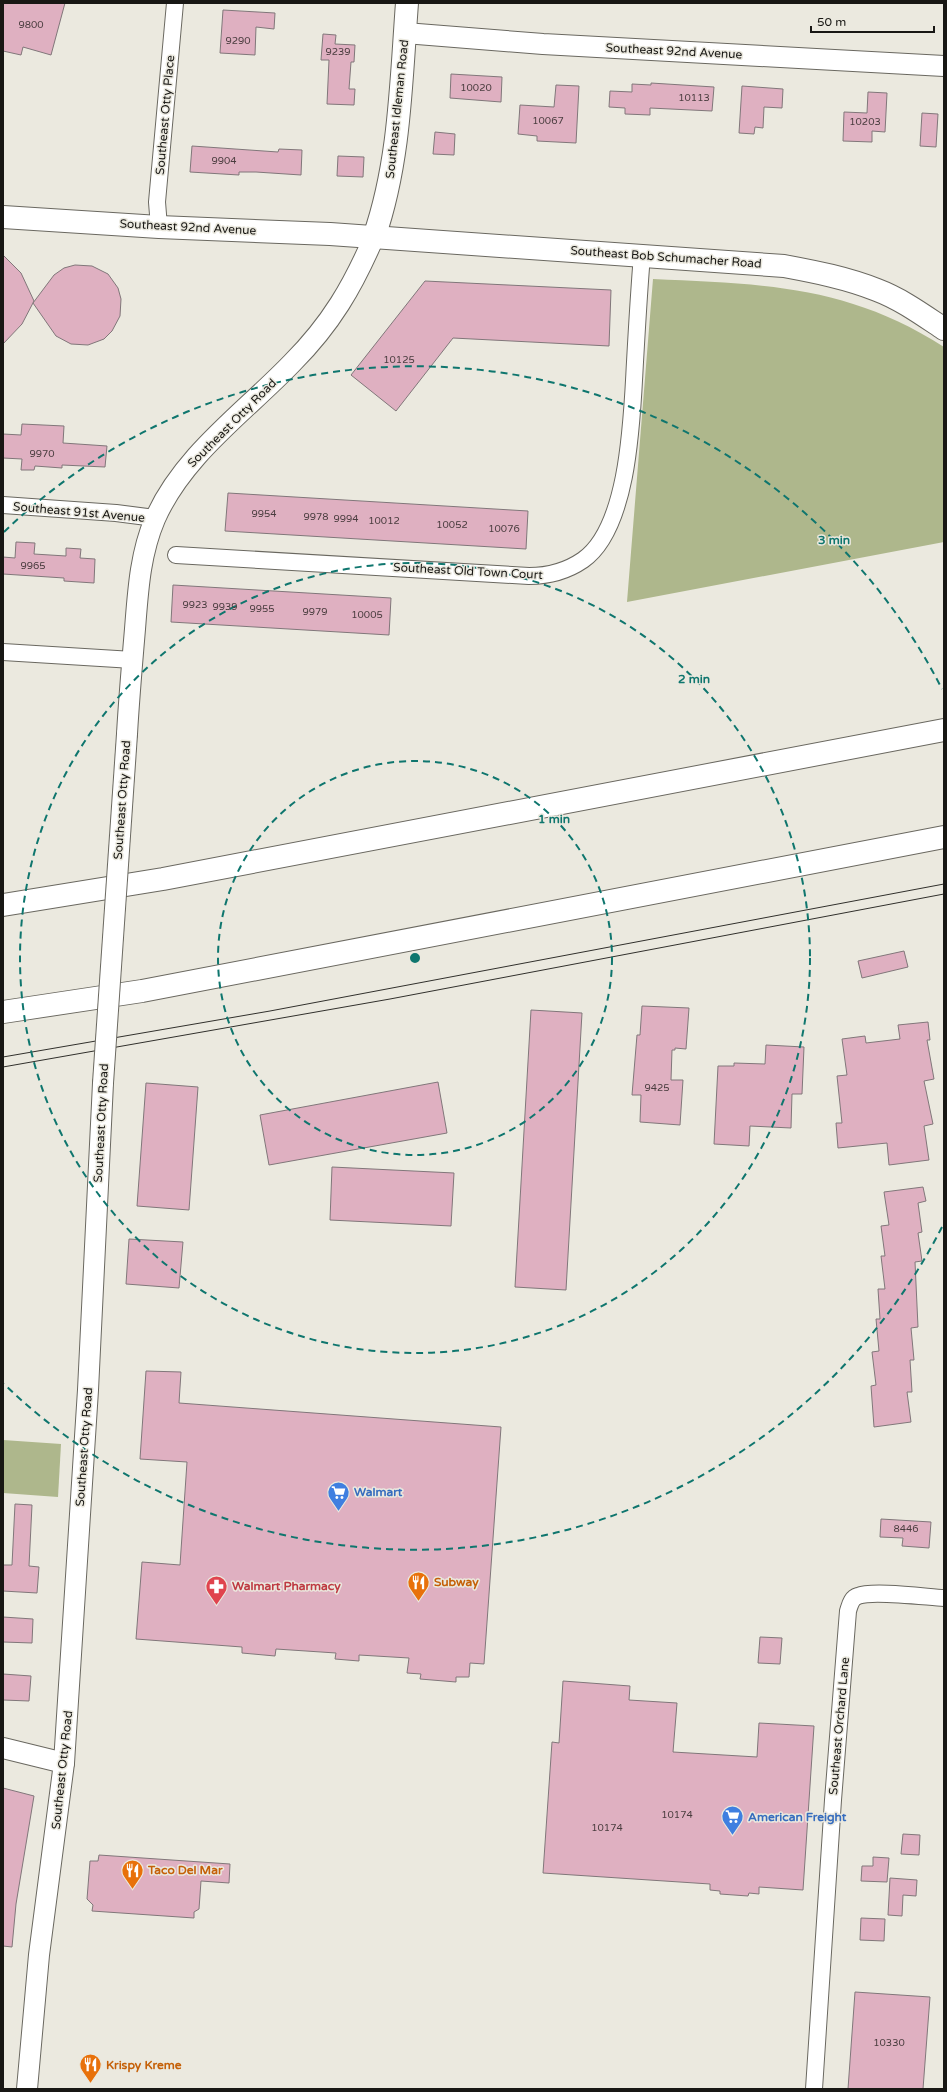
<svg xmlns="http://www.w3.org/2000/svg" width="947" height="2092" viewBox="0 0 947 2092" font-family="'Varela Round',sans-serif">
  <rect width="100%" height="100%" fill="#ebe9df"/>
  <!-- forest -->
  <g fill="#aeb78c">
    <path d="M 653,279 C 763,284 848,285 944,347 L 944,542 L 627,602 Z"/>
    <path d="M 3,1440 L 61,1444 L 58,1497 L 3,1493 Z"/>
  </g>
  <!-- building -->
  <g fill="#dfb0c1" stroke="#81777a">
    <path d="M 3,3 L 65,3 L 51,55 L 23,47 L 21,55 L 3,51 Z"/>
    <path d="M 223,10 L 275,13 L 274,29 L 256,27 L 255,55 L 220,53 Z"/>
    <path d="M 323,34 L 336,35 L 335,44 L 355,45 L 354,62 L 351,62 L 349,89 L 355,89 L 354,105 L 327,104 L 329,60 L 321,60 Z"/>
    <path d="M 451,74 L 502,77 L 501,102 L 450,98 Z"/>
    <path d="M 651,83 L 714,87 L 712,111 L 650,108 L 650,115 L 625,114 L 625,108 L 609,107 L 610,91 L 632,92 L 632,84 L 651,85 Z"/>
    <path d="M 556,85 L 579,86 L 576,143 L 537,141 L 537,136 L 518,134 L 520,105 L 554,107 Z"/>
    <path d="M 742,86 L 783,89 L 782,108 L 764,107 L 763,128 L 755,127 L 754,134 L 739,133 Z"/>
    <path d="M 868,92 L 887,93 L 885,132 L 872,131 L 872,142 L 843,141 L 844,112 L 867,113 Z"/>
    <path d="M 922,113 L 938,114 L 936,147 L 920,146 Z"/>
    <path d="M 435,132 L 455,134 L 454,155 L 433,154 Z"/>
    <path d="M 192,146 L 278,152 L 279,149 L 302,150 L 301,175 L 256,172 L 239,172 L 239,175 L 190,172 Z"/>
    <path d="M 338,156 L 364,157 L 363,177 L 337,176 Z"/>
    <path d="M 3,255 L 21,273 L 34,301 L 22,324 L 3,344 Z"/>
    <path d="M 75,265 L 92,266 L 108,274 L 118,288 L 121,299 L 120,316 L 112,331 L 104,339 L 88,345 L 71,344 L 56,336 L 33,303 L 54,275 L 64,268 Z"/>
    <path d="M 425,281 L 611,290 L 609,346 L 453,338 L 396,411 L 351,375 Z"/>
    <path d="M 22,424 L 64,426 L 63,443 L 107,446 L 105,467 L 62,465 L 62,468 L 35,466 L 34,470 L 21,470 L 22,459 L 3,458 L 3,434 L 21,435 Z"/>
    <path d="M 228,493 L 528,511 L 526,549 L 225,531 Z"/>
    <path d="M 16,542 L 35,543 L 34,554 L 66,556 L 66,548 L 81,549 L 80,558 L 95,559 L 94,583 L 64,581 L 64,578 L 3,574 L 3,557 L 15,558 Z"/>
    <path d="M 173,585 L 391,598 L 389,635 L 171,622 Z"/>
    <path d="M 904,951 L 908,967 L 862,978 L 858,961 Z"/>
    <path d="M 642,1006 L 689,1008 L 686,1049 L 675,1048 L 675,1050 L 672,1050 L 671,1080 L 683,1080 L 680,1125 L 640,1122 L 641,1095 L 632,1095 L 637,1035 L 640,1035 Z"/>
    <path d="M 531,1010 L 582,1013 L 566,1290 L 515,1287 Z"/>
    <path d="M 928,1022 L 930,1040 L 927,1040 L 934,1079 L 924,1081 L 933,1124 L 924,1126 L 929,1160 L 889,1165 L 887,1143 L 838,1148 L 836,1123 L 842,1123 L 837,1076 L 847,1075 L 842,1039 L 865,1036 L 866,1043 L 900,1039 L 898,1025 Z"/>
    <path d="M 766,1045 L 804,1047 L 802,1094 L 792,1094 L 791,1128 L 750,1126 L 749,1146 L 714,1144 L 718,1066 L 734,1066 L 734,1063 L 765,1064 Z"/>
    <path d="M 438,1082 L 447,1133 L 269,1165 L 260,1115 Z"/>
    <path d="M 146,1083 L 198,1087 L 189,1210 L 137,1206 Z"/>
    <path d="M 332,1167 L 454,1173 L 451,1226 L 330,1220 Z"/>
    <path d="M 923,1187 L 926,1201 L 918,1203 L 922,1232 L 918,1233 L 922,1261 L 915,1262 L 918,1327 L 911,1328 L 914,1360 L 910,1360 L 912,1392 L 907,1392 L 911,1422 L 874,1427 L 871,1386 L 876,1385 L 872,1352 L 879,1351 L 876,1319 L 880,1319 L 878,1289 L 885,1289 L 881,1256 L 885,1256 L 881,1226 L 889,1225 L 884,1192 Z"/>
    <path d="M 129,1239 L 183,1242 L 179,1288 L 126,1284 Z"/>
    <path d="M 146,1371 L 181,1372 L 179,1403 L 501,1427 L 484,1664 L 470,1663 L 469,1677 L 456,1677 L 456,1682 L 420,1679 L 421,1674 L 407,1673 L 409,1658 L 359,1655 L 359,1661 L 335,1659 L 336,1653 L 276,1649 L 275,1656 L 242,1653 L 242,1647 L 136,1639 L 142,1562 L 180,1565 L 187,1462 L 140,1459 Z"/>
    <path d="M 15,1504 L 32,1505 L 29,1566 L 39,1567 L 37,1593 L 3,1591 L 3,1565 L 12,1565 Z"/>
    <path d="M 881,1519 L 931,1522 L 929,1548 L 902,1546 L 903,1538 L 880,1537 Z"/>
    <path d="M 3,1617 L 33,1619 L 32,1643 L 3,1642 Z"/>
    <path d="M 760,1637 L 782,1638 L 780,1664 L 758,1663 Z"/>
    <path d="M 3,1674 L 31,1676 L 29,1701 L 3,1700 Z"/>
    <path d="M 563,1681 L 630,1686 L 629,1700 L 677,1703 L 673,1752 L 757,1757 L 759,1723 L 814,1726 L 803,1890 L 759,1887 L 759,1894 L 749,1893 L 748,1896 L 720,1894 L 720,1891 L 710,1890 L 710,1884 L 543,1873 L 552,1742 L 559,1743 Z"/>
    <path d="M 3,1788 L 34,1796 L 16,1904 L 12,1947 L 3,1946 Z"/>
    <path d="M 903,1834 L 920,1835 L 919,1855 L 901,1854 Z"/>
    <path d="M 99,1855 L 230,1864 L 229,1883 L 201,1881 L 199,1909 L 194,1912 L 194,1918 L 92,1911 L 93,1905 L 87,1899 L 90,1861 L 98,1861 Z"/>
    <path d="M 873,1857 L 889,1858 L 887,1882 L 861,1881 L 862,1866 L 873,1866 Z"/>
    <path d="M 890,1878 L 917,1880 L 916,1896 L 903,1895 L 902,1916 L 888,1915 Z"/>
    <path d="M 861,1918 L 885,1919 L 884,1941 L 860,1940 Z"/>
    <path d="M 855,1992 L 930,1997 L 923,2089 L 848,2089 Z"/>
  </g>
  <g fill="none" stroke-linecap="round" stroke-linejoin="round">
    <defs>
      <g id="minor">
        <path d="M 159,227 L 157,202 L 175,3"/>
        <path d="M 3,505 L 116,513 L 155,518"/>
        <path d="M 176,555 L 529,576 C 548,576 567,571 583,560 C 630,527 632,414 635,362 C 637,326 639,291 642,255"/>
        <path d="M 3,652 L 133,660"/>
        <path d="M 814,2089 L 833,1800 L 848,1611 C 850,1605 851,1598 858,1596 C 872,1590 926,1597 944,1598"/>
      </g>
      <g id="tertiary">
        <path d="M 405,33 L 543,44 L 944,66"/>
        <path d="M 127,734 C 129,699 132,664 135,629 C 138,591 140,554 155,519 C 183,455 245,412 292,363 C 331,324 353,286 374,237"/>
        <path d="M 3,1748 L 64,1763"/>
        <path d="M 27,2089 L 39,1955 L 64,1763 L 88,1390 L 103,1083"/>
      </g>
      <g id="secondary">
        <path d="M 3,217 L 159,227 L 330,234 L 784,266 C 816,272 847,278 877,290 C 901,299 923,315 944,329"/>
        <path d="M 374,237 C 400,162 401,82 407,3"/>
      </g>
      <g id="motorway">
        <path d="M 3,905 L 163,879 L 944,730"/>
        <path d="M 3,1012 L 142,991 L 944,837"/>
      </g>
    </defs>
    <!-- minor casing -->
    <use href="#minor" stroke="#6a6860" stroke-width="18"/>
    <!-- tertiary casing -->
    <use href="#tertiary" stroke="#6a6860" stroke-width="22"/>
    <!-- secondary casing -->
    <use href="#secondary" stroke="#6a6860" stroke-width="24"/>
    <!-- motorway casing -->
    <use href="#motorway" stroke="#6a6860" stroke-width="24"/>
    <!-- minor -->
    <use href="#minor" stroke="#fff" stroke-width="16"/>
    <!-- tertiary -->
    <use href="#tertiary" stroke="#fff" stroke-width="20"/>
    <!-- secondary -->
    <use href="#secondary" stroke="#fff" stroke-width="22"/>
    <!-- motorway -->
    <use href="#motorway" stroke="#fff" stroke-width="22"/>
    <!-- tram -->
    <g stroke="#31302c" stroke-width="1">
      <path d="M 3,1057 L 270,1011 L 944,884"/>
      <path d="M 3,1067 L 390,999 L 944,894"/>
    </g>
    <defs>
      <path id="tertiary-bridge" d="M 103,1083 L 127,734"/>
    </defs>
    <!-- tertiary-bridge casing -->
    <use href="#tertiary-bridge" stroke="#6a6860" stroke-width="22" stroke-linecap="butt"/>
    <!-- tertiary-bridge -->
    <use href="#tertiary-bridge" stroke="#fff" stroke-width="20"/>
  </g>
  <!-- distance rings -->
  <g fill="none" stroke="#0f766e" stroke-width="2" stroke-dasharray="7 5">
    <circle cx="415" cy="958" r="197"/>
    <circle cx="415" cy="958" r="395"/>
    <path d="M942 1227A592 592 0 0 1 4 1384M4 532A592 592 0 0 1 942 689"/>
  </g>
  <!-- icons -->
  <defs>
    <symbol id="supermarket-pin" viewBox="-11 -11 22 30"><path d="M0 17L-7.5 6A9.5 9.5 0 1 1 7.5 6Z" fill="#3f7fe0" stroke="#ebe9df"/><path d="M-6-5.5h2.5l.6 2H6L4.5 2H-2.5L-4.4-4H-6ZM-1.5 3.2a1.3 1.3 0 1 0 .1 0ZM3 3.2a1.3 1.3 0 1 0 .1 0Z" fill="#fff"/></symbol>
    <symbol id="restaurant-pin" viewBox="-11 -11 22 30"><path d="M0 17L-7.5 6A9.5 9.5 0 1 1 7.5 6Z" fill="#e8710a" stroke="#ebe9df"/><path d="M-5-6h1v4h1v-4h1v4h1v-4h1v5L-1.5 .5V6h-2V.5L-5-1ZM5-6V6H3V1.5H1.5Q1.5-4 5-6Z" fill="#fff"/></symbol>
    <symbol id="pharmacy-pin" viewBox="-11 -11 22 30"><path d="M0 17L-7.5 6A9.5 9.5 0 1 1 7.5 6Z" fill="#e0444e" stroke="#ebe9df"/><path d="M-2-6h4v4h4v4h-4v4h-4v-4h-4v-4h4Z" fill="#fff"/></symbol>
  </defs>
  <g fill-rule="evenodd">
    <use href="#supermarket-pin" x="326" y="1480" width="25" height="34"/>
    <use href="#restaurant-pin" x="406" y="1570" width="25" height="34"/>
    <use href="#pharmacy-pin" x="204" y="1574" width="25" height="34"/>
    <use href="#supermarket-pin" x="720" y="1804" width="25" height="34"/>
    <use href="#restaurant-pin" x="120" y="1858" width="25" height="34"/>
    <use href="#restaurant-pin" x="78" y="2052" width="25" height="34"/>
  </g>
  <g text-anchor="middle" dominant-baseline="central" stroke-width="3" stroke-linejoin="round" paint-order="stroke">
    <!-- number labels -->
    <g font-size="10" fill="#4a3d3f">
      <text x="31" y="25">9800</text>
      <text x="238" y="41">9290</text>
      <text x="338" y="52">9239</text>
      <text x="476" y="88">10020</text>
      <text x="694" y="98">10113</text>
      <text x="548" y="121">10067</text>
      <text x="865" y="122">10203</text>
      <text x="224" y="161">9904</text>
      <text x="399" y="360">10125</text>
      <text x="42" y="454">9970</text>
      <text x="264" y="514">9954</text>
      <text x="316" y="517">9978</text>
      <text x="346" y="519">9994</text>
      <text x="384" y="521">10012</text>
      <text x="452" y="525">10052</text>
      <text x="504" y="529">10076</text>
      <text x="33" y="566">9965</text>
      <text x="195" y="605">9923</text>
      <text x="225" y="607">9939</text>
      <text x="262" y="609">9955</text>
      <text x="315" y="612">9979</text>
      <text x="367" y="615">10005</text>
      <text x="657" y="1088">9425</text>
      <text x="906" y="1529">8446</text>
      <text x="677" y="1815">10174</text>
      <text x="607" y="1828">10174</text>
      <text x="889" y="2043">10330</text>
    </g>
    <!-- street labels -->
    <g font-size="12" fill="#181714" stroke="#ebe9df">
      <text transform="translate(674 51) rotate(3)">Southeast 92nd Avenue</text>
      <text transform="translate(397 109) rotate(-84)">Southeast Idleman Road</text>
      <text transform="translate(165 115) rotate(-85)">Southeast Otty Place</text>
      <text transform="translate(188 227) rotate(3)">Southeast 92nd Avenue</text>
      <text transform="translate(666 257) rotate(4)">Southeast Bob Schumacher Road</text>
      <text transform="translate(232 423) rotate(-45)">Southeast Otty Road</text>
      <text transform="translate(79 512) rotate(5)">Southeast 91st Avenue</text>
      <text transform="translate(468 571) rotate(3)">Southeast Old Town Court</text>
      <text transform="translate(122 800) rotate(-86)">Southeast Otty Road</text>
      <text transform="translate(101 1123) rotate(-87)">Southeast Otty Road</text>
      <text transform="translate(84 1447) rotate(-86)">Southeast Otty Road</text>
      <text transform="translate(839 1726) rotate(-85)">Southeast Orchard Lane</text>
      <text transform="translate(62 1770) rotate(-84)">Southeast Otty Road</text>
    </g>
    <!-- shop labels -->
    <g font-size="12" font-weight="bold" fill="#366cbe" stroke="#ebe9df" text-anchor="start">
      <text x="354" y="1492">Walmart</text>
      <text x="748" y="1817">American Freight</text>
    </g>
    <!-- food labels -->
    <g font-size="12" font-weight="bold" fill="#c56008" stroke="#ebe9df" text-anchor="start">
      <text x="434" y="1582">Subway</text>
      <text x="148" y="1870">Taco Del Mar</text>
      <text x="106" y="2065">Krispy Kreme</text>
    </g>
    <!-- health labels -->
    <g font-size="12" font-weight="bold" fill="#be3a42" stroke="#ebe9df" text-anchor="start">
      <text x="232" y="1586">Walmart Pharmacy</text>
    </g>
  </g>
  <circle cx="415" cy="958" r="6" fill="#0f766e" stroke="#ebe9df" stroke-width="2"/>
  <g font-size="12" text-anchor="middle" font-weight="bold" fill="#0f766e" stroke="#ebe9df" stroke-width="3" stroke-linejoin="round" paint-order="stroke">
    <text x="834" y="544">3 min</text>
    <text x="694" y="683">2 min</text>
    <text x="554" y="823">1 min</text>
  </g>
  <!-- border -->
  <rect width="947" height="2092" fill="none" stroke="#181714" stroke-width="8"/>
  <!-- scale -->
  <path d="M811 26v6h123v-6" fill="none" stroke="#181714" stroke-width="2"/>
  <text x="817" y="26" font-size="12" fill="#181714" stroke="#ebe9df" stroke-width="3" paint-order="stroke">50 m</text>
</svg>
